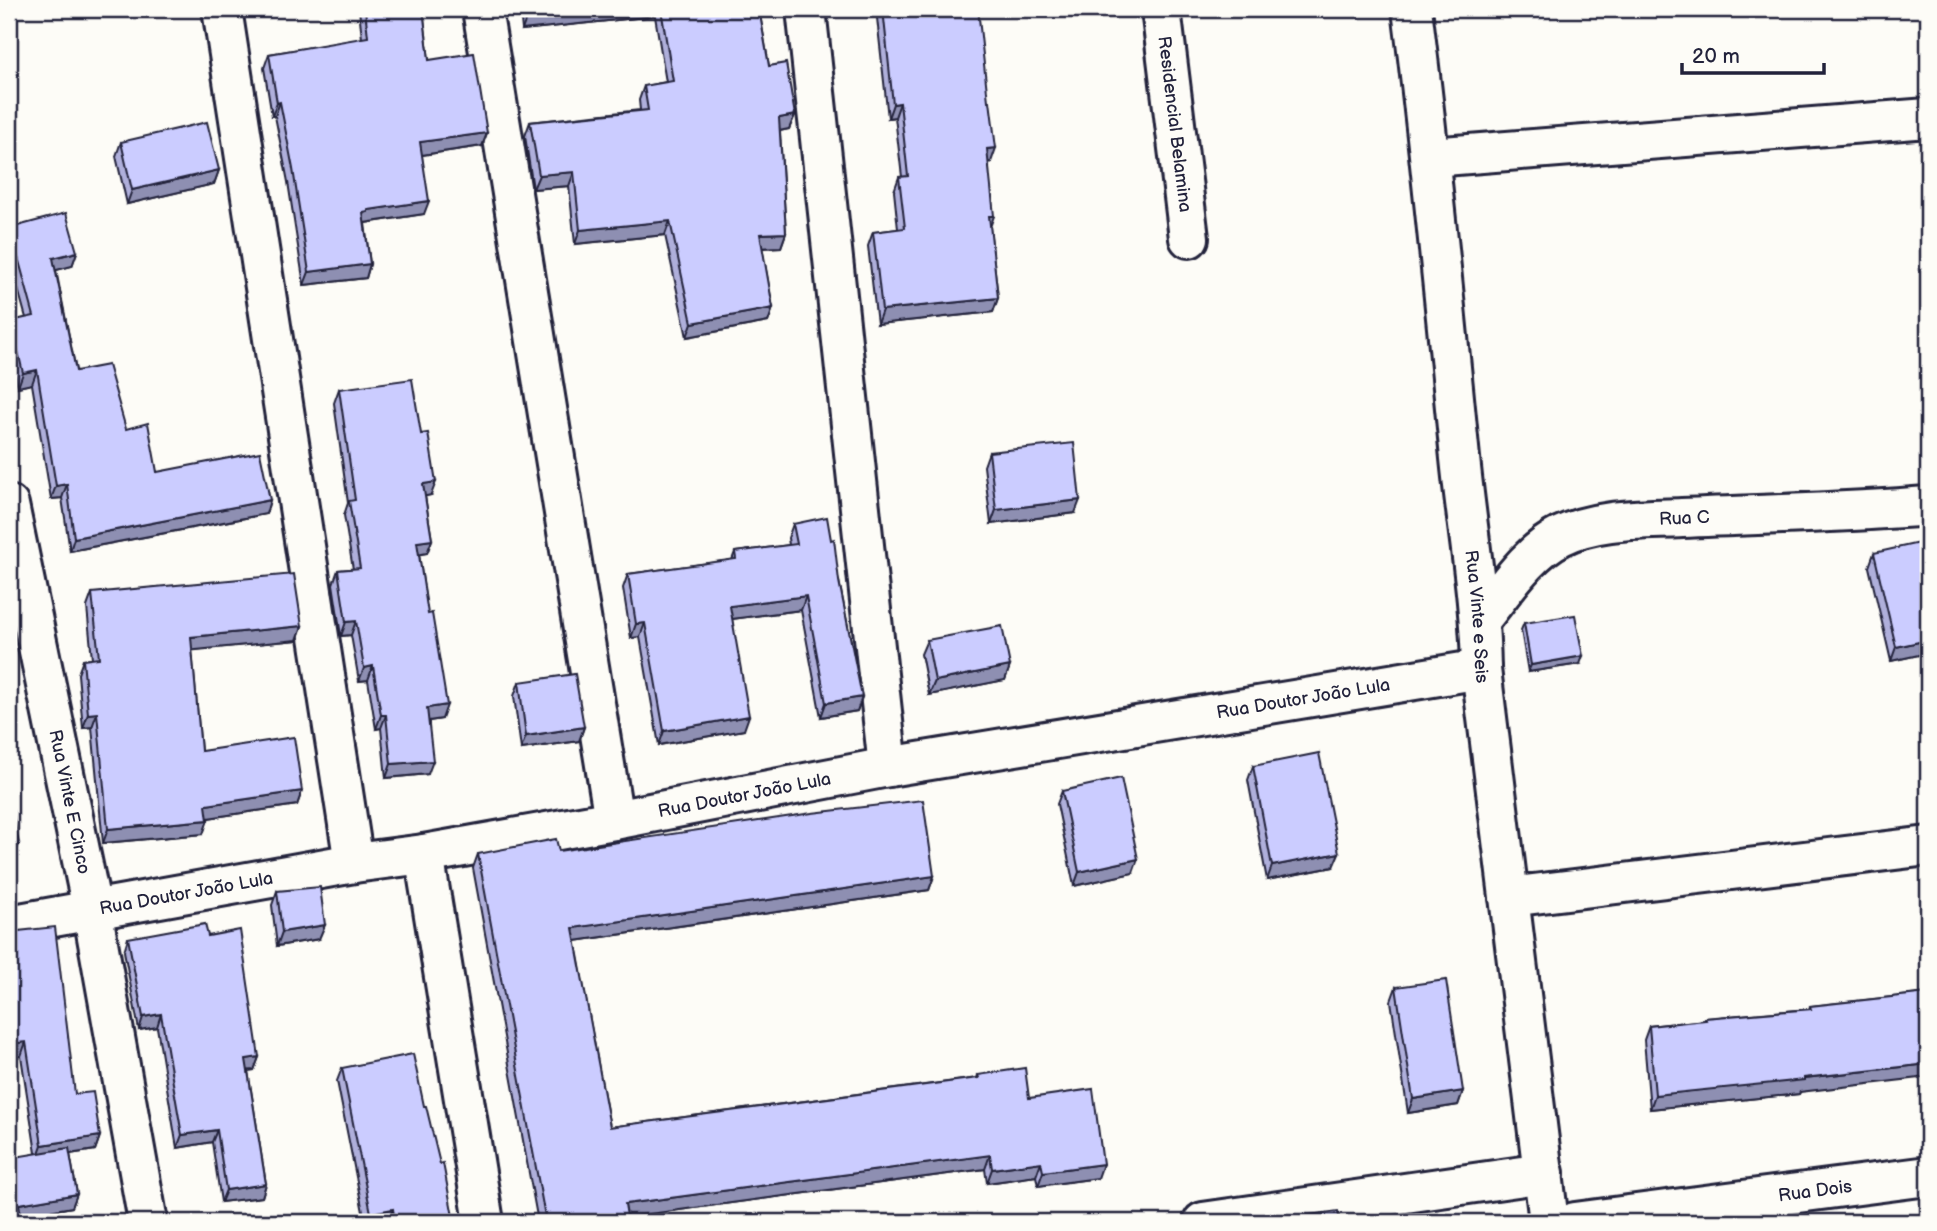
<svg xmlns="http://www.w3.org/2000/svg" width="1937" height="1231" viewBox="0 0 1937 1231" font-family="'Balsamiq Sans',sans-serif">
  <rect width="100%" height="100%" fill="#fdfcf7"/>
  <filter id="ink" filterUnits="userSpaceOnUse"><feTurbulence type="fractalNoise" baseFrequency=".0143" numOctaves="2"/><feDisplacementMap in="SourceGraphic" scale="14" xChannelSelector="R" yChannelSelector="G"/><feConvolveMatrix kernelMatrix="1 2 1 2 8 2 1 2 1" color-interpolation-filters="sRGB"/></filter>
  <g filter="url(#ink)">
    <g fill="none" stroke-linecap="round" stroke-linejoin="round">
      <defs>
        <g id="minor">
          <path d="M 222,9 L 354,863"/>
          <path d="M 482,9 L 614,820"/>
          <path d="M 806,9 L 888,767"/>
          <path id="s1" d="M 1161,9 L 1189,238"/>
          <path id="s2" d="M 1412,9 C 1431,158 1445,308 1460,458 C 1467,529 1480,598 1481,669 L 1549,1222"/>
          <path d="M 1431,157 L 1928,118"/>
          <path id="s3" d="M 9,505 L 92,909 L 148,1222"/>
          <path id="s4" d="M 1480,620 C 1504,591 1527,553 1561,536 C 1597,518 1643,520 1682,518 C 1764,514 1846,513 1928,506"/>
          <path d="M 424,854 L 484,1222"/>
          <path d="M 1509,897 L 1928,846"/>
          <path id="s5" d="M 9,925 L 354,863 L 424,854 L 614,820 L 888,767 L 1481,669"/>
          <path d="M 1203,1222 L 1544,1173"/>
          <path id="s6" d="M 1575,1222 L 1928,1176"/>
        </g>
      </defs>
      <!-- minor casing -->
      <use href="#minor" stroke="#22223b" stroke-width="44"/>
      <!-- minor -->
      <use href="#minor" stroke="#fdfcf7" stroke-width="38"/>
    </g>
    <!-- wall -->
    <g fill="#afafdb" stroke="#22223b" stroke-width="2">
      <path d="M 359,9 L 423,9 L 429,60 L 487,133 L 482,146 L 422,155 L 424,214 L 365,223 L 370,264 L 366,278 L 304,285 L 288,182 L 275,116 L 272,116 L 264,68 L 269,54 L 362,39 Z"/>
      <path d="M 520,9 L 759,9 L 769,66 L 795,115 L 789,129 L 780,131 L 786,233 L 781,247 L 762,248 L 773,308 L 768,322 L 687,337 L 665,235 L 575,244 L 569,186 L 533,189 L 525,136 L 530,122 L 640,110 L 639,100 L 644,86 L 666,82 L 655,16 L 522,30 Z"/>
      <path d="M 873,9 L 978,9 L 991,162 L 989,163 L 990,227 L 998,298 L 993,312 L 877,324 L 868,246 L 873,232 L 898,229 L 894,191 L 899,177 L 902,177 L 895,117 L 888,118 L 876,9 Z"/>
      <path d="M 121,142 L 219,170 L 214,184 L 127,204 L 116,156 Z"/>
      <path d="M 10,228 L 77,252 L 72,266 L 56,270 L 76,371 L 126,429 L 157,472 L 270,500 L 266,514 L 70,551 L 62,498 L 51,499 L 32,384 L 18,387 L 9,344 L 9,328 L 11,321 L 26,318 L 9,256 Z"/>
      <path d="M 339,389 L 431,495 L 425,496 L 432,540 L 427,553 L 419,554 L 442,719 L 429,721 L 428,774 L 386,778 L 381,728 L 376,729 L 368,680 L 359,681 L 351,635 L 341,636 L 333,584 L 338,570 L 353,569 L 344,515 L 348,503 L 334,403 Z"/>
      <path d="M 989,452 L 1075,513 L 991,524 L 984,466 Z"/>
      <path d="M 793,524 L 839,581 L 862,697 L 857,711 L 821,717 L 801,610 L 732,619 L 744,730 L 659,745 L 640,637 L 631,638 L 623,588 L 628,574 L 732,560 L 735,552 L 789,545 L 788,538 Z"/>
      <path d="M 1874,553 L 1928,653 L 1891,661 L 1869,567 Z"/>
      <path d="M 92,593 L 302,626 L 297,640 L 192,650 L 201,751 L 302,791 L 297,805 L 208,818 L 203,834 L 103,843 L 92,727 L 83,728 L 78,674 L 83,660 L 92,659 L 87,607 Z"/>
      <path d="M 1524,623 L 1580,664 L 1528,672 L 1521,630 Z"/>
      <path d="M 927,640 L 1010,666 L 1005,680 L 929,695 L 921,654 Z"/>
      <path d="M 519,682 L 584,727 L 579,741 L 521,749 L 514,696 Z"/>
      <path d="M 1253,766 L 1333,867 L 1267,880 L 1248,780 Z"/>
      <path d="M 1062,791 L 1133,873 L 1074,886 L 1057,804 Z"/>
      <path d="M 559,851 L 934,876 L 929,890 L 575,941 L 610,1127 L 977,1078 L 978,1075 L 1029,1098 L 1098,1178 L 1038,1186 L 1036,1176 L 987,1183 L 985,1169 L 627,1217 L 628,1222 L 538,1222 L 473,868 L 478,854 Z"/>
      <path d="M 277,891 L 319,939 L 277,946 L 272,905 Z"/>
      <path d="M 9,932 L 75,1094 L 100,1136 L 95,1150 L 70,1154 L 77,1194 L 72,1207 L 21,1216 L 9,1222 L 36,1153 L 21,1056 L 12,1057 L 9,1034 Z"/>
      <path d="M 208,936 L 259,1057 L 254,1070 L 248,1071 L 266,1184 L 262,1197 L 221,1202 L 212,1142 L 177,1148 L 157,1027 L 139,1030 L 124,951 L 128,938 Z"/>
      <path d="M 1396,987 L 1463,1091 L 1458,1105 L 1408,1113 L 1391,1001 Z"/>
      <path d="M 1928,993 L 1800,1092 L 1799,1094 L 1650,1109 L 1644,1040 L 1649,1026 L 1705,1020 L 1705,1018 L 1809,1009 L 1810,1006 Z"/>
      <path d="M 342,1068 L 424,1106 L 454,1222 L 365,1222 L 337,1081 Z"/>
    </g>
    <!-- shaded-wall -->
    <g fill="#8e8fb2" stroke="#22223b" stroke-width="2">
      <path d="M 592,9 L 657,9 L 655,16 L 522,30 L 527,16 Z"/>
      <path d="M 280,102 L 275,116 L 272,116 L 277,103 Z"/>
      <path d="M 900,103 L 895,117 L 888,118 L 893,104 Z"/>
      <path d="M 795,115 L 789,129 L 774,132 L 779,118 Z"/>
      <path d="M 487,133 L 482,146 L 415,156 L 420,142 Z"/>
      <path d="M 996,148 L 991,162 L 982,163 L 987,149 Z"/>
      <path d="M 219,170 L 214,184 L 127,204 L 132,190 Z"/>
      <path d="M 574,172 L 569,186 L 533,189 L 539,175 Z"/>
      <path d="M 429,201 L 424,214 L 364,223 L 363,213 L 368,210 Z"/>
      <path d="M 989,216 L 994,216 L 989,230 Z"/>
      <path d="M 670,221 L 665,235 L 575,244 L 580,230 Z"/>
      <path d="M 786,233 L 781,247 L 755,248 L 760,234 Z"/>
      <path d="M 77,252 L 72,266 L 49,272 L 53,258 Z"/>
      <path d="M 370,264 L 366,278 L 304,285 L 309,272 Z"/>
      <path d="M 998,298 L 993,312 L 877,324 L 882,310 Z"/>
      <path d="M 773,308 L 768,322 L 687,337 L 692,323 Z"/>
      <path d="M 37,370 L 32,384 L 18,387 L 23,373 Z"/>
      <path d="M 436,482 L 431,495 L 418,498 L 423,484 Z"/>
      <path d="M 67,484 L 62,498 L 51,499 L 56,486 Z"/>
      <path d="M 270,500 L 266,514 L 70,551 L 74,538 Z"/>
      <path d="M 1080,500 L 1075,513 L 991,524 L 996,510 Z"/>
      <path d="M 432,540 L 427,553 L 412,556 L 417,542 Z"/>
      <path d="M 806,596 L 801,610 L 724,620 L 730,606 Z"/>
      <path d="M 356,621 L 351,635 L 341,636 L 346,622 Z"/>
      <path d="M 645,623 L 640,637 L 631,638 L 636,624 Z"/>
      <path d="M 302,626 L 297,640 L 186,651 L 191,637 Z"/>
      <path d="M 1928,640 L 1928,653 L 1891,661 L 1896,647 Z"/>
      <path d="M 1583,656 L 1580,664 L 1528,672 L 1531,665 Z"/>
      <path d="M 373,666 L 368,680 L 359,681 L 364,668 Z"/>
      <path d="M 1010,666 L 1005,680 L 929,695 L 935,681 Z"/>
      <path d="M 862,697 L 857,711 L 821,717 L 826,703 Z"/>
      <path d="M 447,705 L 442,719 L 422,722 L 427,708 Z"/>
      <path d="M 97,713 L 92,727 L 83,728 L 88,714 Z"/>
      <path d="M 381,715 L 386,715 L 381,728 L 376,729 Z"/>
      <path d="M 749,716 L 744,730 L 659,745 L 664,731 Z"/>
      <path d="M 584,727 L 579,741 L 521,749 L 526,736 Z"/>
      <path d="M 433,761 L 428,774 L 386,778 L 391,764 Z"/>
      <path d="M 302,791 L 297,805 L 201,819 L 206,805 Z"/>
      <path d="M 208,820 L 203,834 L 103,843 L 108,829 Z"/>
      <path d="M 19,844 L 14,857 L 9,858 L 9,846 Z"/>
      <path d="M 1339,853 L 1333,867 L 1267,880 L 1272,866 Z"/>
      <path d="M 1138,859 L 1133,873 L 1074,886 L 1079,872 Z"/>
      <path d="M 934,876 L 929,890 L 568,942 L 573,928 Z"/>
      <path d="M 325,925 L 319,939 L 277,946 L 282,932 Z"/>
      <path d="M 12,1009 L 9,1019 L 9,1010 Z"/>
      <path d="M 161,1014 L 157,1027 L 139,1030 L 143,1017 Z"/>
      <path d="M 26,1042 L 21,1056 L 12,1057 L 17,1043 Z"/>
      <path d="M 259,1057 L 254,1070 L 241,1071 L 246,1059 Z"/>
      <path d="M 1928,1064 L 1928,1077 L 1800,1092 L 1799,1094 L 1650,1109 L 1655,1095 Z"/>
      <path d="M 1463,1091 L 1458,1105 L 1408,1113 L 1413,1099 Z"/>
      <path d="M 217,1130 L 212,1142 L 177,1148 L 182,1135 Z"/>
      <path d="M 100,1136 L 95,1150 L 37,1159 L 42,1145 Z"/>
      <path d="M 990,1155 L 985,1169 L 620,1218 L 625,1204 Z"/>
      <path d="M 1041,1162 L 1036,1176 L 987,1183 L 992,1169 Z"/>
      <path d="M 1103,1164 L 1098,1178 L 1038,1186 L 1043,1172 Z"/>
      <path d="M 266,1184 L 262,1197 L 221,1202 L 226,1190 Z"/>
      <path d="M 77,1194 L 72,1207 L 14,1217 L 19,1204 Z"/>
      <path d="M 393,1209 L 388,1222 L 367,1222 L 371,1213 Z"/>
    </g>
    <!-- building -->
    <g fill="#cbccff" stroke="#22223b" stroke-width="2">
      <path d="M 365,9 L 423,9 L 429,60 L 474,53 L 487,133 L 420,142 L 429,201 L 368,210 L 368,212 L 363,213 L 370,264 L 309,272 L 293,169 L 280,102 L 277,103 L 269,54 L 368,37 Z"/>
      <path d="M 526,9 L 592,9 L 527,16 Z"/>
      <path d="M 661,9 L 759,9 L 769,66 L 786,63 L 795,115 L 779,118 L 786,233 L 760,234 L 773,308 L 692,323 L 670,221 L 580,230 L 574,172 L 539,175 L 530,122 L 648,110 L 644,86 L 673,81 Z"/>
      <path d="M 883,9 L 978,9 L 988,101 L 990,101 L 996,148 L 987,149 L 994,216 L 989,216 L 998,298 L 882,310 L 873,232 L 905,228 L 899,177 L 908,176 L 900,103 L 893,104 Z"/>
      <path d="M 207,122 L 219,170 L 132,190 L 121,142 Z"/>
      <path d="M 66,213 L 77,252 L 53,258 L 76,371 L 108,365 L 126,429 L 148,423 L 157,472 L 260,452 L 270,500 L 74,538 L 67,484 L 56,486 L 37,370 L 23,373 L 11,321 L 34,316 L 10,228 Z"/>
      <path d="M 412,379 L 421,434 L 428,433 L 436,482 L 423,484 L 432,540 L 417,542 L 428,614 L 432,613 L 447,705 L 427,708 L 433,761 L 391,764 L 386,715 L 381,715 L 373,666 L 364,668 L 356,621 L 346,622 L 338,570 L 360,568 L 349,501 L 355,500 L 339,389 Z"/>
      <path d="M 1074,443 L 1080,500 L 996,510 L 989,452 Z"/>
      <path d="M 827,517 L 831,540 L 834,539 L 839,581 L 862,697 L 826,703 L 806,596 L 730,606 L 749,716 L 664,731 L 645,623 L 636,624 L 628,574 L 736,559 L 735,552 L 797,544 L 793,524 Z"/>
      <path d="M 1928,541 L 1928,640 L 1896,647 L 1874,553 Z"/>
      <path d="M 294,574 L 302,626 L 191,637 L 201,751 L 294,737 L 302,791 L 206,805 L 208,820 L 108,829 L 97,713 L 88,714 L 83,660 L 99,658 L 92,593 Z"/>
      <path d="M 1575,615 L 1583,656 L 1531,665 L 1524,623 Z"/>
      <path d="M 1002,626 L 1010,666 L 935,681 L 927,640 Z"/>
      <path d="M 575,674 L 584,727 L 526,736 L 519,682 Z"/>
      <path d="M 1319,753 L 1339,853 L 1272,866 L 1253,766 Z"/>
      <path d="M 1121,778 L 1138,859 L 1079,872 L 1062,791 Z"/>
      <path d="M 9,794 L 19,844 L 9,846 Z"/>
      <path d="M 923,800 L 934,876 L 573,928 L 610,1127 L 979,1078 L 978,1075 L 1025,1068 L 1029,1098 L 1093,1089 L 1103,1164 L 1043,1172 L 1041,1162 L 992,1169 L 990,1155 L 625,1204 L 628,1222 L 546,1222 L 478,854 L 556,839 L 559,851 L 812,813 Z"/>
      <path d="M 320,887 L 325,925 L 282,932 L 277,891 Z"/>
      <path d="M 205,924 L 208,936 L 240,930 L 259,1057 L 246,1059 L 266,1184 L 226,1190 L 217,1130 L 182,1135 L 161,1014 L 143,1017 L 128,938 Z"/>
      <path d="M 55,927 L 75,1094 L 93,1092 L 100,1136 L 42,1145 L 26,1042 L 17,1043 L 12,1009 L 9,1010 L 9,932 Z"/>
      <path d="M 1446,980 L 1463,1091 L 1413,1099 L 1396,987 Z"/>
      <path d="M 1928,993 L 1928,1064 L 1804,1078 L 1804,1080 L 1655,1095 L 1649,1026 L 1706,1020 L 1705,1018 L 1811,1009 L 1810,1006 Z"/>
      <path d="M 413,1054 L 424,1106 L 426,1106 L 440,1164 L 443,1163 L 454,1222 L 395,1222 L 393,1209 L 371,1213 L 342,1068 Z"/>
      <path d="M 69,1148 L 77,1194 L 19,1204 L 22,1222 L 9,1222 L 9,1158 Z"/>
      <path d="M 1338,1211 L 1340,1222 L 1256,1222 Z"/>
    </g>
  </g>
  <g text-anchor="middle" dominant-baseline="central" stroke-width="7" stroke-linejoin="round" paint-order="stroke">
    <!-- street labels -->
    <g font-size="18" fill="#22223b" stroke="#fdfcf7">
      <text stroke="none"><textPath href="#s1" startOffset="116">Residencial Belamina</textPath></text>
      <text stroke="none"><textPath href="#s4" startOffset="243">Rua C</textPath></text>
      <text stroke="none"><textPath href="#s2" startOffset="611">Rua Vinte e Seis</textPath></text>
      <text stroke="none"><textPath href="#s5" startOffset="1314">Rua Doutor João Lula</textPath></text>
      <text stroke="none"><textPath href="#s5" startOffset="747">Rua Doutor João Lula</textPath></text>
      <text stroke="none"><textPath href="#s3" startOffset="303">Rua Vinte E Cinco</textPath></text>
      <text stroke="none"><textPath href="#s5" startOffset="180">Rua Doutor João Lula</textPath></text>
      <text stroke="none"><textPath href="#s6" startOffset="242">Rua Dois</textPath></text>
    </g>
  </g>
  <!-- margin -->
  <rect width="1937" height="1231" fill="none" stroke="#fdfcf7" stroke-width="35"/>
  <rect x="18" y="18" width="1902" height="1196" fill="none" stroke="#22223b" stroke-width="2.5" filter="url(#ink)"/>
  <!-- scale -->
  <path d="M1682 63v10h142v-10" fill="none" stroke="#22223b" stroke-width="3.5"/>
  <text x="1692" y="63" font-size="21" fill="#22223b" stroke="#fdfcf7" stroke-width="5" paint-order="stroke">20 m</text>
</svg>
